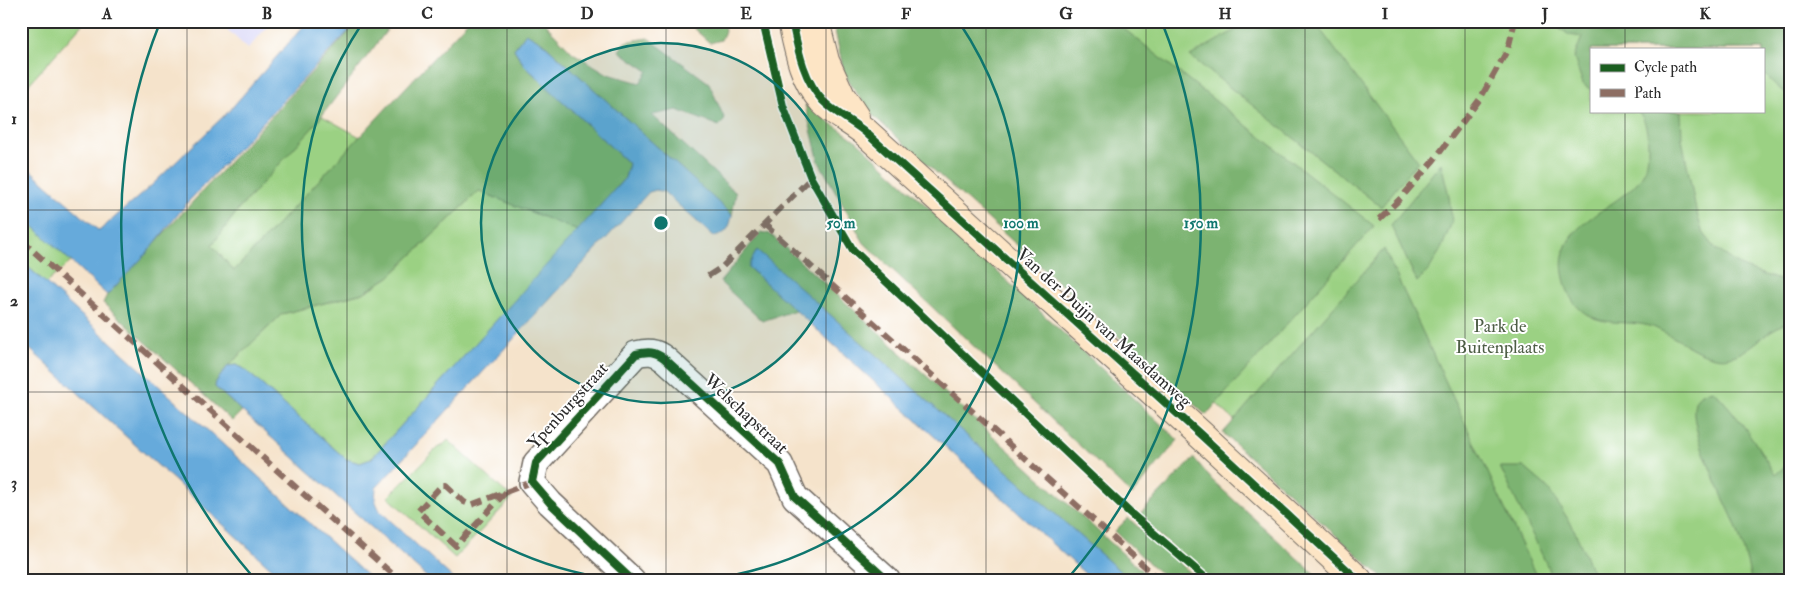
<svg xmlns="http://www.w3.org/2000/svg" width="1812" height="601" viewBox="0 0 1812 601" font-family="'IM FELL Double Pica',serif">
  <rect width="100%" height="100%" fill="#fff"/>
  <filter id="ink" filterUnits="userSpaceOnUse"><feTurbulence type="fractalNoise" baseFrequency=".02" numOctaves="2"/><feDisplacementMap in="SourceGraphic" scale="10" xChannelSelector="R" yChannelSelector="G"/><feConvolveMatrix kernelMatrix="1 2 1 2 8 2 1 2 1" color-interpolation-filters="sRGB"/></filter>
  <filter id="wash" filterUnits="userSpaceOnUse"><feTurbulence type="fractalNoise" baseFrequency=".0096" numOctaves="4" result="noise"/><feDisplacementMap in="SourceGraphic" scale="20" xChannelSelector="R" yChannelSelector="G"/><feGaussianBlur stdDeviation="1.12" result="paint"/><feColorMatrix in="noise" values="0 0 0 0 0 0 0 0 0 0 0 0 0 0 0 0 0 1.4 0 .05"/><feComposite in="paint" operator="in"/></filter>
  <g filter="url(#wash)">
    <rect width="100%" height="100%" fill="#f5e3cb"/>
    <!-- built -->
    <path fill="#d9d7f8" d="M 218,21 L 272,21 L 248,49 Z"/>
    <!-- green -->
    <g fill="#9bd183" stroke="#637e57" fill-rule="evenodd">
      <path d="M 21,21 L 85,21 L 21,93 Z"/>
      <path d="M 850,21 L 1791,21 L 1791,580 L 1405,580 L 860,70 ZM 1591,49 L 1763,49 L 1763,111 L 1591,111 Z"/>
      <path d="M 322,116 L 360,137 L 234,271 L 212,245 L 238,210 Z"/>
      <path d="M 479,191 L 578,231 L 371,459 L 360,463 L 346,459 L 243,368 L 236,365 L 228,366 L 282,314 L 363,293 L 389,277 Z"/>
      <path d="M 21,215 L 72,261 L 46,283 L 21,261 Z"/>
      <path d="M 448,440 L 512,498 L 455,558 L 388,497 L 437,448 L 443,445 Z"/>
    </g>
    <!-- forest -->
    <g fill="#7cb371" stroke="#546f4e">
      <path d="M 359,21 L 394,21 L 314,126 L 238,210 L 212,245 L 234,271 L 468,21 L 542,21 L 573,53 L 608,74 L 640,83 L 648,71 L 619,51 L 625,42 L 648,38 L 709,83 L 725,120 L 719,126 L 677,110 L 652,115 L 736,193 L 732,215 L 543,43 L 514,49 L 524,65 L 629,164 L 625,178 L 578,231 L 479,191 L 389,277 L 363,293 L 282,314 L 228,366 L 216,382 L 215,387 L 242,411 L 232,421 L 103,303 L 107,295 Z"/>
      <path d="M 679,21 L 723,21 L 725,31 L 721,40 L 710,43 L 692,27 Z"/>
      <path d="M 833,21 L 1114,21 L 1374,226 L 1206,415 L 869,112 L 844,73 Z"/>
      <path d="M 1251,21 L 1314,21 L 1418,161 L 1381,207 L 1190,56 Z"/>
      <path d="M 1551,21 L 1772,21 L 1791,31 L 1791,94 L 1781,90 L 1763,73 L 1763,49 L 1591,49 L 1591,90 L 1583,84 L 1574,58 L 1582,37 L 1569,35 Z"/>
      <path d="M 805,105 L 858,142 L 1178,440 L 1132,495 L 864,243 L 819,162 Z"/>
      <path d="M 1638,111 L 1681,111 L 1682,139 L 1696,210 L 1702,231 L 1716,249 L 1744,268 L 1791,284 L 1791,320 C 1784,324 1777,327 1771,331 C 1758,340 1745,354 1729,357 C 1713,361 1693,349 1680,341 C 1671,336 1662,331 1653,327 C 1625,318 1597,330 1575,304 C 1568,295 1565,284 1563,273 C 1555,223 1615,211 1640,179 C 1648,168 1648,156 1648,143 C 1647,130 1646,121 1638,111 Z"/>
      <path d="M 1441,163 L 1449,196 L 1452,222 L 1442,247 L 1429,270 L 1417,282 L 1391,225 Z"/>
      <path d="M 761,232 L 770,234 L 1152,580 L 1130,580 L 749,268 L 796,310 L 762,321 L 720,282 Z"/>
      <path d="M 1384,249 L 1538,580 L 1385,580 L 1223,433 Z"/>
      <path d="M 1713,390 C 1738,415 1757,444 1775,475 L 1791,461 L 1791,580 L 1751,580 C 1747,559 1741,540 1734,521 C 1723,496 1687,427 1695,402 C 1698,394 1705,392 1713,390 Z"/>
      <path d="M 1194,458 L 1212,480 L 1321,580 L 1208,580 L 1146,523 L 1140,514 Z"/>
      <path d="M 1500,467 L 1524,467 L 1546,486 L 1572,525 L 1596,580 L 1554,580 Z"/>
      <path d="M 1128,518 L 1199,580 L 1167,580 L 1115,531 Z"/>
    </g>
    <!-- water -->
    <g fill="#66aadb" stroke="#486a83">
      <path d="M 308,21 L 358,21 L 188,202 L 146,254 L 107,295 L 21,215 L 21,162 L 99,231 L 152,185 L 228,112 Z"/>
      <path d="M 526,33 L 543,43 L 732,215 C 730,227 727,234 714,237 L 664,192 L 656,190 L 649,192 L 376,488 L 375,500 L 380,511 L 455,580 L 430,580 L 215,387 L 216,382 L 228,366 L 236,365 L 243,368 L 346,459 L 360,463 L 371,459 L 625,178 L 629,164 L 524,65 L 514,49 Z"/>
      <path d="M 757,250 L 1130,580 L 1092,580 L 748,267 Z"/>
      <path d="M 21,261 L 46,283 L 372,580 L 284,580 L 21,341 Z"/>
    </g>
  </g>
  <g filter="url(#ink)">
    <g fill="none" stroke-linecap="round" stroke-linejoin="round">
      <defs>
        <path id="street" d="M 632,580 L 550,503 L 532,482 L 536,463 L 636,354 C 648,351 655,351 665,359 L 780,464 L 795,497 L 887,580"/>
        <g id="secondary">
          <path d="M 792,21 C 798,49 803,79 823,101 C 834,112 851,121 864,131 L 1201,435 L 1358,580"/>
          <path d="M 815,21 L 825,61 L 841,96 L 855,117"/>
        </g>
      </defs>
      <!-- street casing -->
      <use href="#street" stroke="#726b63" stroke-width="28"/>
      <!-- secondary casing -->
      <use href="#secondary" stroke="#726b63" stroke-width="30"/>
      <!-- street -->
      <use href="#street" stroke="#fff" stroke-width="25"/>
      <!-- secondary -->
      <use href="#secondary" stroke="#fde5c5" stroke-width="28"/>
      <!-- quiet -->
      <g stroke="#8d6e63" stroke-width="6" stroke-dasharray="12 6" stroke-linecap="butt">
        <path d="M 1379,219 L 1401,198 L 1434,160 L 1480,99 L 1508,49 L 1515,21"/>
        <path d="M 764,224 L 1160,580"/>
        <path d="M 21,240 L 399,580"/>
        <path d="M 708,276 L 722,267 L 811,178"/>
        <path d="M 506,492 L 456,546 L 418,511 L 442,485 L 446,485 L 464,502 L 471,505 L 532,482"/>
      </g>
      <defs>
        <g id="cycleway">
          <path d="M 763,21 L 783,106 L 811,178 L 853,250 L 1129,512 L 1208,580"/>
          <path d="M 792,21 C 798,49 803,79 823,101 C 834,112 851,121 864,131 L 1201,435 L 1358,580"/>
          <path d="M 632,580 L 550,503 L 532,482 L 536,463 L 636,354 C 648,351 655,351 665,359 L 780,464 L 795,497 L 887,580"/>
        </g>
      </defs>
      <!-- cycleway casing -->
      <use href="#cycleway" stroke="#fff" stroke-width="11"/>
      <!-- cycleway -->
      <use href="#cycleway" stroke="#1b5e20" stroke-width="8"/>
    </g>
  </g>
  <!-- grid -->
  <path fill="none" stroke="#2b2b2b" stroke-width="1" stroke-opacity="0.55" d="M 187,21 L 187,580M 347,21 L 347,580M 507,21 L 507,580M 666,21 L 666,580M 826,21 L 826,580M 986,21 L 986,580M 1146,21 L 1146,580M 1305,21 L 1305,580M 1465,21 L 1465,580M 1625,21 L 1625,49M 1625,111 L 1625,580M 21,210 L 1791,210M 21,392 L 1791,392"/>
  <!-- distance rings -->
  <circle cx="661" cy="223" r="180" fill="#0f766e" fill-opacity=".12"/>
  <g fill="none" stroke="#0f766e" stroke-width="2.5">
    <circle cx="661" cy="223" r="180"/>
    <path d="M611 579A360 360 0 0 1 363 22M959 22A360 360 0 0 1 711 579"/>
    <path d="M253 577A540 540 0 0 1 159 25M1163 25A540 540 0 0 1 1069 577"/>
  </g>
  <g text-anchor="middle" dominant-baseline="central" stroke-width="4" stroke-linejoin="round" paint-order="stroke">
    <!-- park labels -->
    <g font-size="18" fill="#4d5d45" stroke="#fff">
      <text x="1500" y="326">Park de<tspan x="1500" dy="21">Buitenplaats</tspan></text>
    </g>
    <!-- street labels -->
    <g font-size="18" fill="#2b2b2b" stroke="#fff">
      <text transform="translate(1104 328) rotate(42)">Van der Duijn van Maasdamweg</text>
      <text transform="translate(568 406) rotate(-48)">Ypenburgstraat</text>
      <text transform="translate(746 414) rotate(43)">Welschapstraat</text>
    </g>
  </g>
  <circle cx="661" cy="223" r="8" fill="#0f766e" stroke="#fff" stroke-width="2.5"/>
  <g font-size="15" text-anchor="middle" font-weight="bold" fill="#0f766e" stroke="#fff" stroke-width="4" stroke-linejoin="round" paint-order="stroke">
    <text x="841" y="228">50 m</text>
    <text x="1021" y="228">100 m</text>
    <text x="1201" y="228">150 m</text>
  </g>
  <!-- margin -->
  <rect width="1812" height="601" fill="none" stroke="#fff" stroke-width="55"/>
  <!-- legend -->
  <rect x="1590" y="48" width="175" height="65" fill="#ffffff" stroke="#aaaaaa"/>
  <rect x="1600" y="64" width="25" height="8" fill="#1b5e20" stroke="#aaaaaa"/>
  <text x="1634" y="72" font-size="15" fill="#2b2b2b">Cycle path</text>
  <rect x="1600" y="89" width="25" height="8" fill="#8d6e63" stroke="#aaaaaa"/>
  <text x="1634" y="98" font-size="15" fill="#2b2b2b">Path</text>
  <rect x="28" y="28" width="1756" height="546" fill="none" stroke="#2b2b2b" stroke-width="2"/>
  <g font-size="16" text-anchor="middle" font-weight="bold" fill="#2b2b2b">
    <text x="107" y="19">A</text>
    <text x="267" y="19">B</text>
    <text x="427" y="19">C</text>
    <text x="587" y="19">D</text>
    <text x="746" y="19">E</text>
    <text x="906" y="19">F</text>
    <text x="1066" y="19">G</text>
    <text x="1225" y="19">H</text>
    <text x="1385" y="19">I</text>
    <text x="1545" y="19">J</text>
    <text x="1705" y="19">K</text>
    <text x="14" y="124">1</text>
    <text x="14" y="306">2</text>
    <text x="14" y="488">3</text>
  </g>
</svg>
